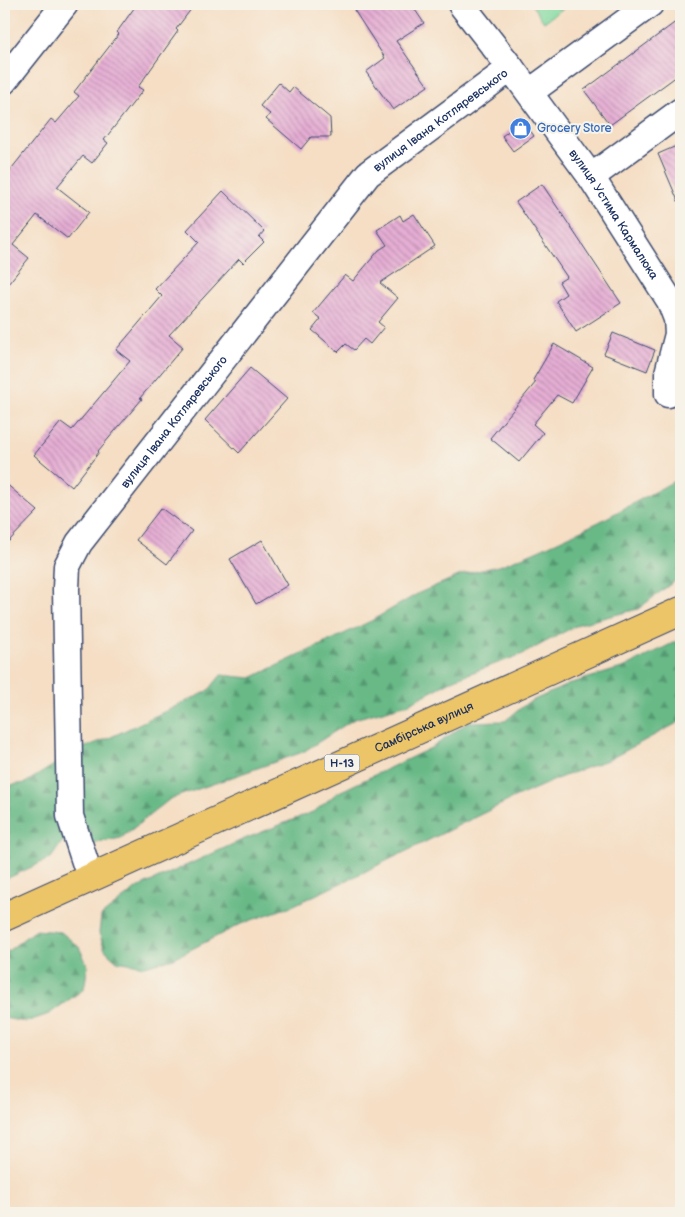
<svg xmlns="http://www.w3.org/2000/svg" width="685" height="1217" viewBox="0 0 685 1217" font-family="'Balsamiq Sans',sans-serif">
  <defs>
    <pattern id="forest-firs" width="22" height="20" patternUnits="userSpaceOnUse" patternTransform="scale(1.25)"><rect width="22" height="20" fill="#68b986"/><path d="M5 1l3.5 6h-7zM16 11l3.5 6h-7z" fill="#559771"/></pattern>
    <pattern id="building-back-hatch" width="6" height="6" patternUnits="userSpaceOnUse" patternTransform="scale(1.25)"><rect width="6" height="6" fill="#e6aed4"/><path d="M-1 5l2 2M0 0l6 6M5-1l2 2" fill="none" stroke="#ba8eaf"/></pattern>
  </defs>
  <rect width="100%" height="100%" fill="#f7f3e8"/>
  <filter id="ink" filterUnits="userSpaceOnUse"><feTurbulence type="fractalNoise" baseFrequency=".02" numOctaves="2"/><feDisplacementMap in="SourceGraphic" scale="10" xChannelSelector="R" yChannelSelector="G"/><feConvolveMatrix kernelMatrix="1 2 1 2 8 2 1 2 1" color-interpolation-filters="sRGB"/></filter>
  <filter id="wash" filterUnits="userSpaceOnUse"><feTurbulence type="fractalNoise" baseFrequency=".0096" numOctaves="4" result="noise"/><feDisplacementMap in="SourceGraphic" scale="20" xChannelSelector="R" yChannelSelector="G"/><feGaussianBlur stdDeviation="1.12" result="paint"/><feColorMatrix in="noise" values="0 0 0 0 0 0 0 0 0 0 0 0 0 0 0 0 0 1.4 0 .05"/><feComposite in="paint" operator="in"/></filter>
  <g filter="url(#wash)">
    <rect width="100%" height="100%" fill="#f5dec4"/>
    <!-- forest -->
    <g fill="url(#forest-firs)" stroke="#427472">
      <path d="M 681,474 L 681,576 L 638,609 L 579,624 L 523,654 L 457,678 L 408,704 L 354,719 L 303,752 L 170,799 L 121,838 L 91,844 L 62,842 L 51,858 L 4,880 L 4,786 L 25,783 L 80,749 L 109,738 L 208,691 L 221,675 L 251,678 L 371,621 L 419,593 L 461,575 L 502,565 L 536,551 L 599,522 L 678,479 Z"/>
      <path d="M 681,639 L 681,721 L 610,759 L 564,776 L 512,799 L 358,875 L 292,906 L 243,923 L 174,958 L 145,966 L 117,961 L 105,950 L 99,933 L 101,916 L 137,888 L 242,840 L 315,811 L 337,793 L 433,747 L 468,722 L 505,721 L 527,703 L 572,683 L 625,667 Z"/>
      <path d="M 35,930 L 61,932 L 79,947 L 88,966 L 84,989 L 49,1014 L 26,1022 L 4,1018 L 4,954 Z"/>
    </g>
    <!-- pitch -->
    <path fill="#81d99f" stroke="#4e847e" d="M 531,4 L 569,4 L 544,22 Z"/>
    <g id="blocks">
      <!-- building -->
      <g fill="url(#building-back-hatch)">
        <path d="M 137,4 L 195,4 L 176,29 L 178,31 L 138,87 L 143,90 L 104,140 L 108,143 L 92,163 L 83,156 L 57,187 L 89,212 L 68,239 L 37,215 L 13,245 L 29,258 L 4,289 L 4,178 L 51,119 L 56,123 L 79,96 L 74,92 L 119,34 L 117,32 Z"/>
        <path d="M 365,4 L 411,4 L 424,23 L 396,41 L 428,86 L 393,110 L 366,72 L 385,58 L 354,10 Z"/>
        <path d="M 681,18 L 681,73 L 610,125 L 584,90 Z"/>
        <path d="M 279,83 L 289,92 L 293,87 L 330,118 L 331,137 L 311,137 L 301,149 L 266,119 L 270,114 L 260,106 Z"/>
        <path d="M 523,120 L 534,136 L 513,151 L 502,136 Z"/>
        <path d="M 681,144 L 681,208 L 658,154 Z"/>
        <path d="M 542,184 L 621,303 L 576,332 L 556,301 L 566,294 L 559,282 L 567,277 L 516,202 Z"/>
        <path d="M 223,191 L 264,231 L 259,237 L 264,242 L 243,263 L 239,259 L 169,335 L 183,347 L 140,398 L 142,399 L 98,451 L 99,452 L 72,487 L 34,455 L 61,422 L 72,430 L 130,361 L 116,350 L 162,296 L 155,289 L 199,242 L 187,230 Z"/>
        <path d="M 414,214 L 435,246 L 380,283 L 398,298 L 378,322 L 384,327 L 370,344 L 364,339 L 354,350 L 346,344 L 338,352 L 312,330 L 321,319 L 313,313 L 345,275 L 353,281 L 379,250 L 387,245 L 377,230 L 400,215 L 403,221 Z"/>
        <path d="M 613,333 L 655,350 L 647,371 L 604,354 Z"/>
        <path d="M 554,344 L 593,367 L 572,403 L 557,395 L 533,424 L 543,433 L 519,462 L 490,438 L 536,382 L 533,380 Z"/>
        <path d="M 250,368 L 287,399 L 239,453 L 205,420 Z"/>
        <path d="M 4,482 L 38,511 L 4,546 Z"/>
        <path d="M 161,508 L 192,531 L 167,564 L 136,540 Z"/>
        <path d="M 262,540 L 288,585 L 256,604 L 230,559 Z"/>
      </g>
    </g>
  </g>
  <g filter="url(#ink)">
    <use href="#blocks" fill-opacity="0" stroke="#3c496d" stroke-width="1"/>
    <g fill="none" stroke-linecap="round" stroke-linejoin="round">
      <defs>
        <g id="minor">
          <path id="s1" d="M 461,4 L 511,68 L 591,177 L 670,301 L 677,319 L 678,334 L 668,373 L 668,394"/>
          <path d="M 4,81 L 65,4"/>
          <path d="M 530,92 L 650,4"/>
          <path d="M 591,177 L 681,111"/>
          <path id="s2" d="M 90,877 L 70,816 L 66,589 L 67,566 L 79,543 L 368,174 L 511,68"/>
        </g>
        <g id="major">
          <path id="s3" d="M 4,917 L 681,611"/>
        </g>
      </defs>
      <!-- minor casing -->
      <use href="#minor" stroke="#3c496d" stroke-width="29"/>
      <!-- major casing -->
      <use href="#major" stroke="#3c496d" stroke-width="30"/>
      <!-- minor -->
      <use href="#minor" stroke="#fff" stroke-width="26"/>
      <!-- major -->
      <use href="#major" stroke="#edc569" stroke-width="28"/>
    </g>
  </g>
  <!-- icons -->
  <defs>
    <symbol id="shop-disc" viewBox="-11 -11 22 22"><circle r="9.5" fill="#3f7fe0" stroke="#f7f3e8"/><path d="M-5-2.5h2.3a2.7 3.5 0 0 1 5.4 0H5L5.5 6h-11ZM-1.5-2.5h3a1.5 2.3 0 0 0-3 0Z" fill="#fff"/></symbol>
  </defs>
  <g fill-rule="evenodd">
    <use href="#shop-disc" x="508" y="116" width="25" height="25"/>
  </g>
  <g text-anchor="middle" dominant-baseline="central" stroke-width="4" stroke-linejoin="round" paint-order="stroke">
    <!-- shield labels -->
    <rect fill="#f7f3e8" stroke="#5d6a87" stroke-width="1" x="324.5" y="754.5" width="35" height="17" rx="4"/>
    <g font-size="11" font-weight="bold" fill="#1b2f5e">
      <text x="342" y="763">Н-13</text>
    </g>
    <!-- street labels -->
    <g font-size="12" fill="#1b2f5e" stroke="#f7f3e8">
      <text stroke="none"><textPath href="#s2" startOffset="899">вулиця Івана Котляревського</textPath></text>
      <text stroke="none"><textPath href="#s1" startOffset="260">вулиця Устима Кармалюка</textPath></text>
      <text stroke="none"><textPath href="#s2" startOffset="494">вулиця Івана Котляревського</textPath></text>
      <text stroke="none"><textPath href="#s3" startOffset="461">Самбірська вулиця</textPath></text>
    </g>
    <!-- shop labels -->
    <g font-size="12" fill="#366cbe" stroke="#f7f3e8" text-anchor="start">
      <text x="537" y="128">Grocery Store</text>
    </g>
  </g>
  <!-- margin -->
  <rect width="685" height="1217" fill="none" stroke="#f7f3e8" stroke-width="20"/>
</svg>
